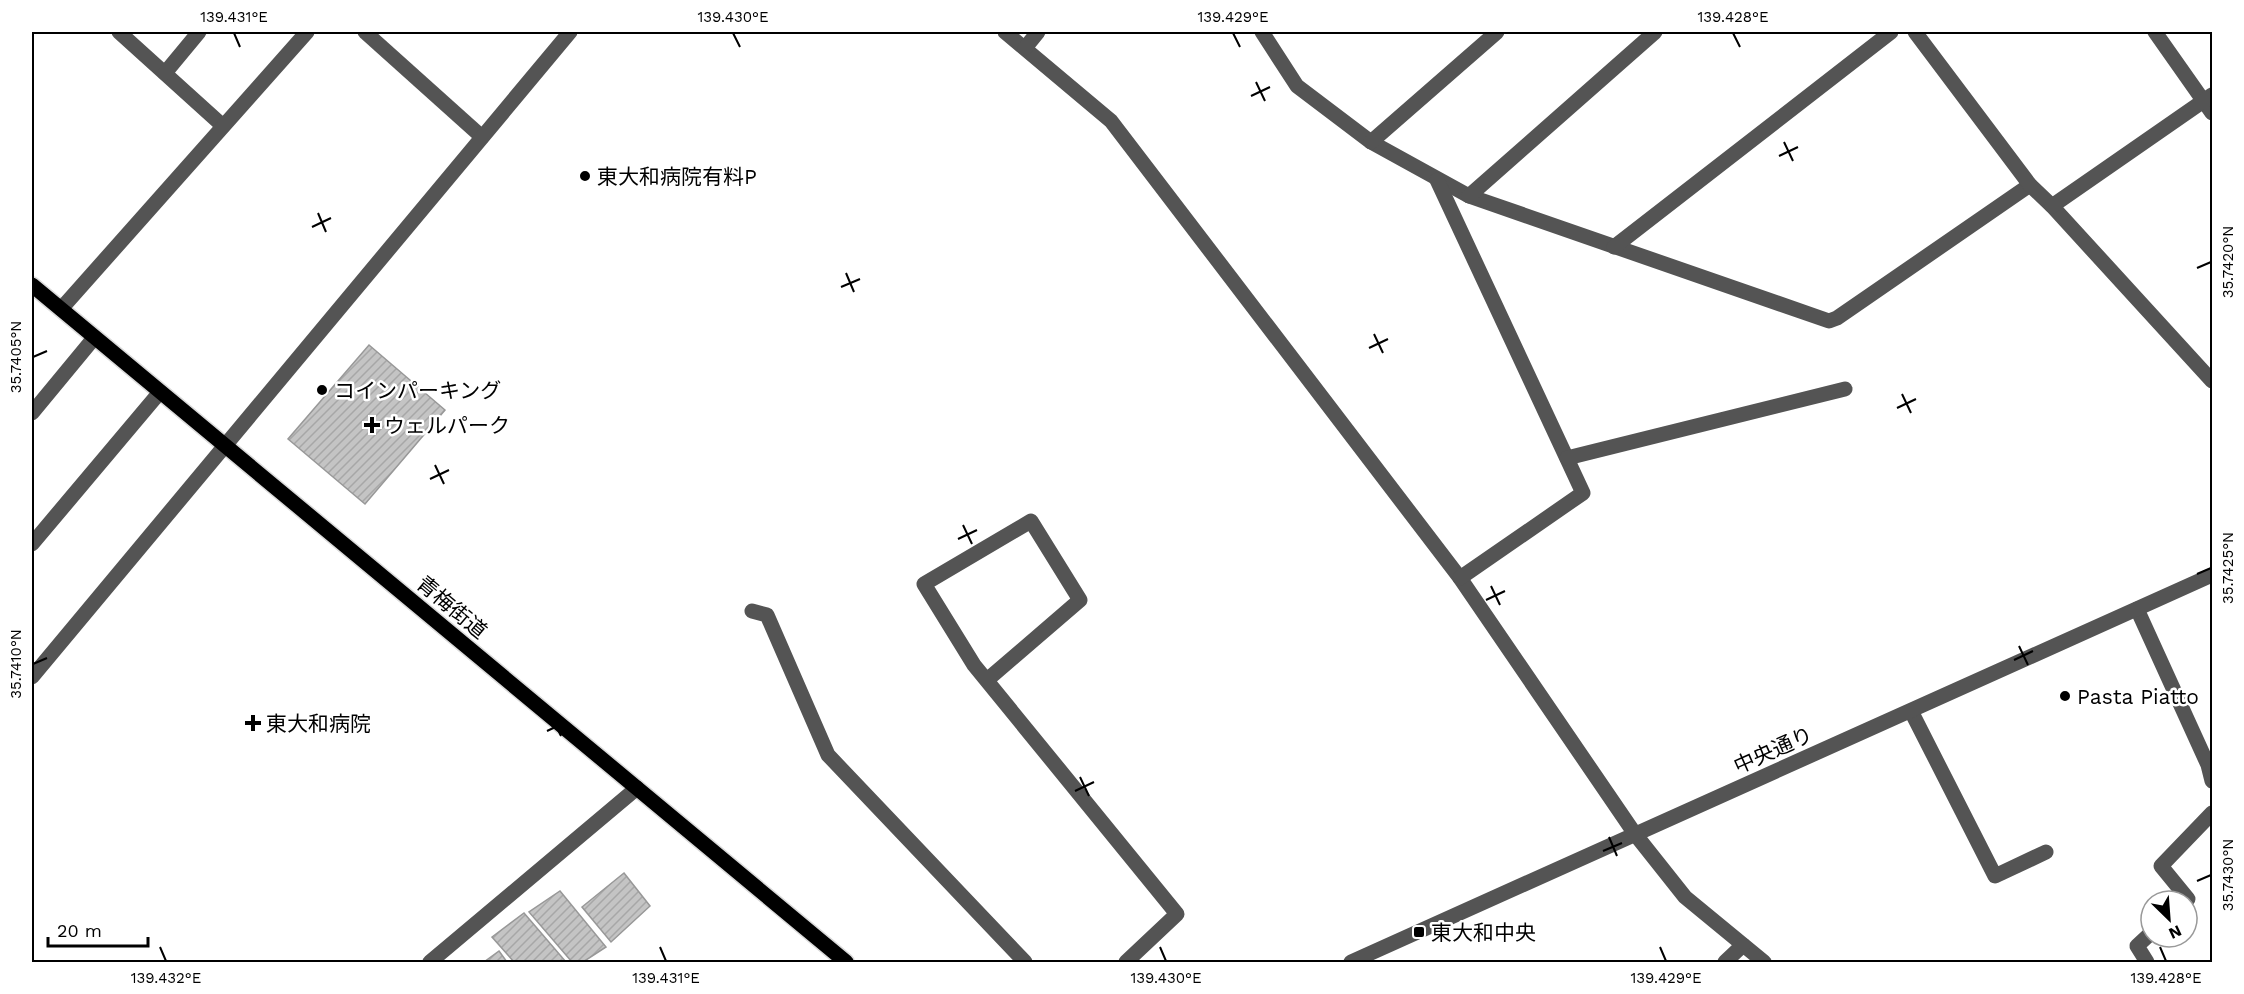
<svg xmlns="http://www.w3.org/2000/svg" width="2244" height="994" viewBox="0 0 2244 994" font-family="'Work Sans','Noto Sans JP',sans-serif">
  <defs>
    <pattern id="building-hatch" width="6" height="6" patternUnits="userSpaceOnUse" patternTransform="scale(1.5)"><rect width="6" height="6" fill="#c4c4c4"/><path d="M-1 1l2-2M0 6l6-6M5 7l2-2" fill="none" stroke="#a7a7a7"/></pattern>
  </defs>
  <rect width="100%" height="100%" fill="#fff"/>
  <!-- building -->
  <g fill="url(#building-hatch)" stroke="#989898" stroke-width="1.5">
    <path d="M 369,345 L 445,410 L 365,504 L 288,439 Z"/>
    <path d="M 624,873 L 650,906 L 611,942 L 582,907 Z"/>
    <path d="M 560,891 L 606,947 L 583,962 L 572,962 L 529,912 Z"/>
    <path d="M 524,913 L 566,962 L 514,962 L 492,937 Z"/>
    <path d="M 499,951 L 507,962 L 484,962 Z"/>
  </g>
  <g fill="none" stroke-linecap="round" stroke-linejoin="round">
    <defs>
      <path id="major" d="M 32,285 L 846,962"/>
    </defs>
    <!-- major casing -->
    <use href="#major" stroke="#dbdbdb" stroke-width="18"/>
    <!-- minor -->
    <g stroke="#545454" stroke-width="15">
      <path d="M 119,32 L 223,126"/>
      <path d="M 365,32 L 482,137"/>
      <path d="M 1005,32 L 1111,121 L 1460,578 L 1635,834 L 1685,897 L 1764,962"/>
      <path d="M 1262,32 L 1297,86 L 1371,142 L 1469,196 L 1829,321 L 1837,318 L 2030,185"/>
      <path d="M 1915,32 L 2030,185 L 2052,206 L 2212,381"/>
      <path d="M 2155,32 L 2212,113"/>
      <path d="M 1025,48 L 1038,32"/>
      <path d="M 165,73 L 199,32"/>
      <path d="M 1371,142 L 1497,32"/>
      <path d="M 1437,180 L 1583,493 L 1460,578"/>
      <path d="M 1469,196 L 1655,32"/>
      <path d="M 2052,206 L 2212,95"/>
      <path d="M 1614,247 L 1891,32"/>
      <path d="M 61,309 L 307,32"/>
      <path d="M 32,413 L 94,338"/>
      <path d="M 1567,458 L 1845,389"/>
      <path d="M 32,544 L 160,392"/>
      <path d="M 2137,609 L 2208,765 L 2212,781"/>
      <path d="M 752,611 L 767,615 L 828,755 L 1025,962"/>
      <path d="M 32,677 L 570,32"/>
      <path d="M 987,680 L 1080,600 L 1031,521 L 924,584 L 974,665 L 1177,914 L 1126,962"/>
      <path d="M 1911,711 L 1995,876 L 2046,852"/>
      <path d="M 2186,901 L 2188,899 L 2161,866 L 2212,813"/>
      <path d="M 430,962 L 637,788"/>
      <path d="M 1351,962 L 2212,575"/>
      <path d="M 1725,962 L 1743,945"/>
      <path d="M 2147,962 L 2137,946 L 2151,933"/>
    </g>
    <!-- major -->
    <use href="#major" stroke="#000" stroke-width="15"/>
  </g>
  <!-- ticks -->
  <path fill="none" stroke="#000" stroke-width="2" d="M 234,33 L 240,47M 733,33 L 740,47M 1233,33 L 1240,47M 1733,33 L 1740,47M 1256,82 L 1265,101M 1251,96 L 1270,87M 1784,142 L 1793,161M 1779,156 L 1798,147M 318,213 L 326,232M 312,227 L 331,218M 2197,268 L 2211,262M 846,273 L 854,292M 841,287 L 860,279M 1374,334 L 1383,353M 1369,348 L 1388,339M 33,357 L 47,351M 1902,394 L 1911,413M 1897,408 L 1916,399M 435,465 L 444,484M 430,479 L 449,470M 963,525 L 972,544M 958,539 L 977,530M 2197,574 L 2211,568M 1491,586 L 1500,605M 1486,600 L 1505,591M 2019,646 L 2028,665M 2014,660 L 2033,651M 33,664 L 47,658M 552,717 L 561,736M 547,731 L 566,722M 1080,777 L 1089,796M 1075,791 L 1094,782M 1609,837 L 1617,856M 1603,851 L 1622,843M 2197,881 L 2211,875M 160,947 L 166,961M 660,947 L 666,961M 1160,947 L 1166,961M 1660,947 L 1666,961M 2160,947 L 2166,961"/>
  <!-- markers -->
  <g fill="#000" stroke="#fff" stroke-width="2">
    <circle cx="585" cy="176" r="6"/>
    <circle cx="322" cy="390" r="6"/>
    <path d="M369 416h6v6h6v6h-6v6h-6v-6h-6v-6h6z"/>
    <circle cx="2065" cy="696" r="6"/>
    <path d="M250 714h6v6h6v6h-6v6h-6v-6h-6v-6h6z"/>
    <rect x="1413" y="926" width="12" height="12" rx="3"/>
  </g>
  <g text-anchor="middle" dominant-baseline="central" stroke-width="5" stroke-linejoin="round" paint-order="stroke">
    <!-- poi labels -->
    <g font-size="21" fill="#000" stroke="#fff" text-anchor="start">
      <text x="597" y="176">東大和病院有料P</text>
      <text x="334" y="390">コインパーキング</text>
      <text x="384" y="425">ウェルパーク</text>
      <text x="2077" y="696">Pasta Piatto</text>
      <text x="266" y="723">東大和病院</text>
      <text x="1431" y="932">東大和中央</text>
    </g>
    <!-- street labels -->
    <g font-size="21" fill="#000" stroke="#fff">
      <text transform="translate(452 607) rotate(40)">青梅街道</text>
      <text transform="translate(1773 750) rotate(-24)">中央通り</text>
    </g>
  </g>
  <!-- border -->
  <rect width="2244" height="994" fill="none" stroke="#ffffff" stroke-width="66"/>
  <!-- north arrow -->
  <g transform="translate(2169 919) rotate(155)"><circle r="28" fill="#ffffff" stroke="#999999" stroke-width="1.5"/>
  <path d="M0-4.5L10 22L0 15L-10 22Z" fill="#000000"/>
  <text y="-9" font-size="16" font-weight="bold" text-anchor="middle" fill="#000000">N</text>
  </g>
  <!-- scale -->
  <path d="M48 937v9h100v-9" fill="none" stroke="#000000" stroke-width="3"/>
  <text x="57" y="937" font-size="18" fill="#000000" stroke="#ffffff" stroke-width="4.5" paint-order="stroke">20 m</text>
  <rect x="33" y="33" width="2178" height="928" fill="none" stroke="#000" stroke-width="2"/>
  <g font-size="15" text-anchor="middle" fill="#000">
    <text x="234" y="22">139.431°E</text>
    <text x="733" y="22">139.430°E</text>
    <text x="1233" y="22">139.429°E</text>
    <text x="1733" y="22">139.428°E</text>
    <text transform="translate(2228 262) rotate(-90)" y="5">35.7420°N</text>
    <text transform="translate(16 357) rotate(-90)" y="5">35.7405°N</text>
    <text transform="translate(2228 568) rotate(-90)" y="5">35.7425°N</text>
    <text transform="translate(16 664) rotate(-90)" y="5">35.7410°N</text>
    <text transform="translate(2228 875) rotate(-90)" y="5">35.7430°N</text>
    <text x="166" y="983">139.432°E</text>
    <text x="666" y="983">139.431°E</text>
    <text x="1166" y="983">139.430°E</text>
    <text x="1666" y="983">139.429°E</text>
    <text x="2166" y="983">139.428°E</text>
  </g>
</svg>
